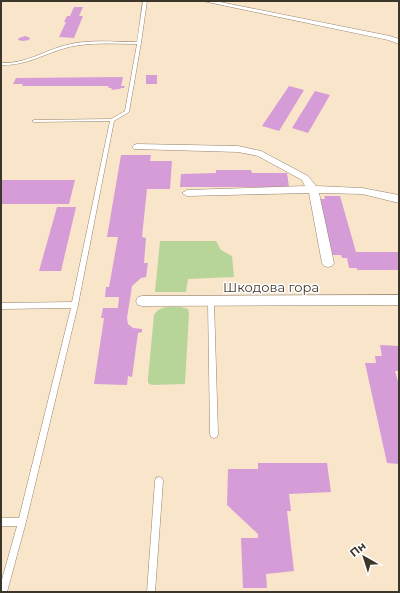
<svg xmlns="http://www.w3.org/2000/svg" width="400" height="593" viewBox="0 0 400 593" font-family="Montserrat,sans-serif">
  <rect width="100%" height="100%" fill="#f9e5ca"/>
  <!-- green -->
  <g fill="#b7d599">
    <path d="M 160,241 L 216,241 L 221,250 L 232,256 L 234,277 L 188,279 L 186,292 L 155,292 Z"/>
    <path d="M 181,307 L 188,309 L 189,313 L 185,384 L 152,385 L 148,383 L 148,378 L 154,315 C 160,305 171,307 181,307 Z"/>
  </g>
  <!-- building -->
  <g fill="#d59cd8">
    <path d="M 74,7 L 83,7 L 79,16 L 83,16 L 74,38 L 59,37 L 66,22 L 64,22 L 67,16 L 70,16 Z"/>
    <path d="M 25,36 L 30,38 L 29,40 L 23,41 L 18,40 L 19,38 Z"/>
    <rect x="146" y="75" width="11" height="9"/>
    <path d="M 123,77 L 121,86 L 125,86 L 124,88 L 121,88 L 120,89 L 111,90 L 112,88 L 108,88 L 109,86 L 22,86 L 23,84 L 13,84 L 16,78 Z"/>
    <path d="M 289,86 L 304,90 L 279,131 L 262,126 Z"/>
    <path d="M 315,91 L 330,95 L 308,133 L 292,128 Z"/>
    <path d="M 121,155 L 151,155 L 150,161 L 172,161 L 170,189 L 147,189 L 142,237 L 146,238 L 144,263 L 148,263 L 146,277 L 141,278 L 132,286 L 127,318 L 128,324 L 133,328 L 142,329 L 142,332 L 138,333 L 132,377 L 128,376 L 127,385 L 94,384 L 104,318 L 101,318 L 103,308 L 118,308 L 119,297 L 105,297 L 106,287 L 109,287 L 118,237 L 107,237 Z"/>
    <path d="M 216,170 L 251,170 L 252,173 L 287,173 L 289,187 L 180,187 L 181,174 L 216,173 Z"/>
    <path d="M 1,180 L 75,180 L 69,204 L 1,204 Z"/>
    <path d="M 324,196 L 340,196 L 356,252 L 399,252 L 399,270 L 357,270 L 357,268 L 349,268 L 347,258 L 342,258 L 341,255 L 331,255 L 318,199 L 325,199 Z"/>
    <path d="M 57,207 L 76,207 L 61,271 L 39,271 Z"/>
    <path d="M 380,345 L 399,346 L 399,371 L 395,371 L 399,385 L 399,464 L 387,463 L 365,363 L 376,363 L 375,356 L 382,356 Z"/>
    <path d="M 258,463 L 327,463 L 331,492 L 289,494 L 291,511 L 287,511 L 294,571 L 266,574 L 267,588 L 243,588 L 241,538 L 258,538 L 258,534 L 227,505 L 228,469 L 258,469 Z"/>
  </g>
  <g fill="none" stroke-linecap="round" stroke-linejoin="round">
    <defs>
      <g id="lane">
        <path d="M 143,1 L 147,1 L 141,43 L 129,112 L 114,121 L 78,305 L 26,522 L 7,592 L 1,592 L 1,583 L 17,526 L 1,526 L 1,518 L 19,518 L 71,308 L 1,309 L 1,303 L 72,302 L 110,121 L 34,122 L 32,121 L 34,120 L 111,119 L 125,111 L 137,44 C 115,44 91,42 69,47 C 45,53 27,66 1,65 L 1,63 C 26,64 43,51 66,45 C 89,39 114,42 137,42 Z"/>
        <path d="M 211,299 L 213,300 L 214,302 L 218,434 L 217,437 L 214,438 L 211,437 L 210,434 L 208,302 L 209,300 Z"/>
        <path d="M 159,477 L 162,478 L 163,481 L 155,592 L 147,592 L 155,481 L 156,478 Z"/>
      </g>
      <g id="street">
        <path d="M 203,1 L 215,1 L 390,36 L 399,39 L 399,44 L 388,40 Z"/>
        <path d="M 137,144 L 238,146 L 261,151 L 308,176 L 316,186 L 362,188 L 399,195 L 399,203 L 362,194 L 319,193 L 334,263 L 332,266 L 328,267 L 324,266 L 322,263 L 309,193 L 187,196 L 182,193 L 187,190 L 305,186 L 302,180 L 258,156 L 238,152 L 134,149 L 132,147 L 134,145 Z"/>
        <path d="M 399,295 L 399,305 L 142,306 L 138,305 L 136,301 L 138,297 L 142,296 Z"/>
      </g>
    </defs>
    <!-- lane casing -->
    <use href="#lane" stroke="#96846c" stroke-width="1"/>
    <!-- street casing -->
    <use href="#street" stroke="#96846c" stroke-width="1"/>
    <!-- lane -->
    <use href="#lane" fill="#fff" fill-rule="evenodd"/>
    <!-- street -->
    <use href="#street" fill="#fff" fill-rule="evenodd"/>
  </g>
  <g text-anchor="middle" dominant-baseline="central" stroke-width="3" stroke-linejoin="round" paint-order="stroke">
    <!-- street labels -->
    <g font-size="13" fill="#3c352a" stroke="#fff">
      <text x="271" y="287">Шкодова гора</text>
    </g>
  </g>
  <!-- border -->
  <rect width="400" height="593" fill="none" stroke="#3c352a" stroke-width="4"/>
  <!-- north arrow -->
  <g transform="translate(364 557) rotate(321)" stroke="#ffffff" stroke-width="3" paint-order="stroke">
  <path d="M0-3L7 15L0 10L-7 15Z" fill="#3c352a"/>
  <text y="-6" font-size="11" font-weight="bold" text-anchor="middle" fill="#3c352a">Пн</text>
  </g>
</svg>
